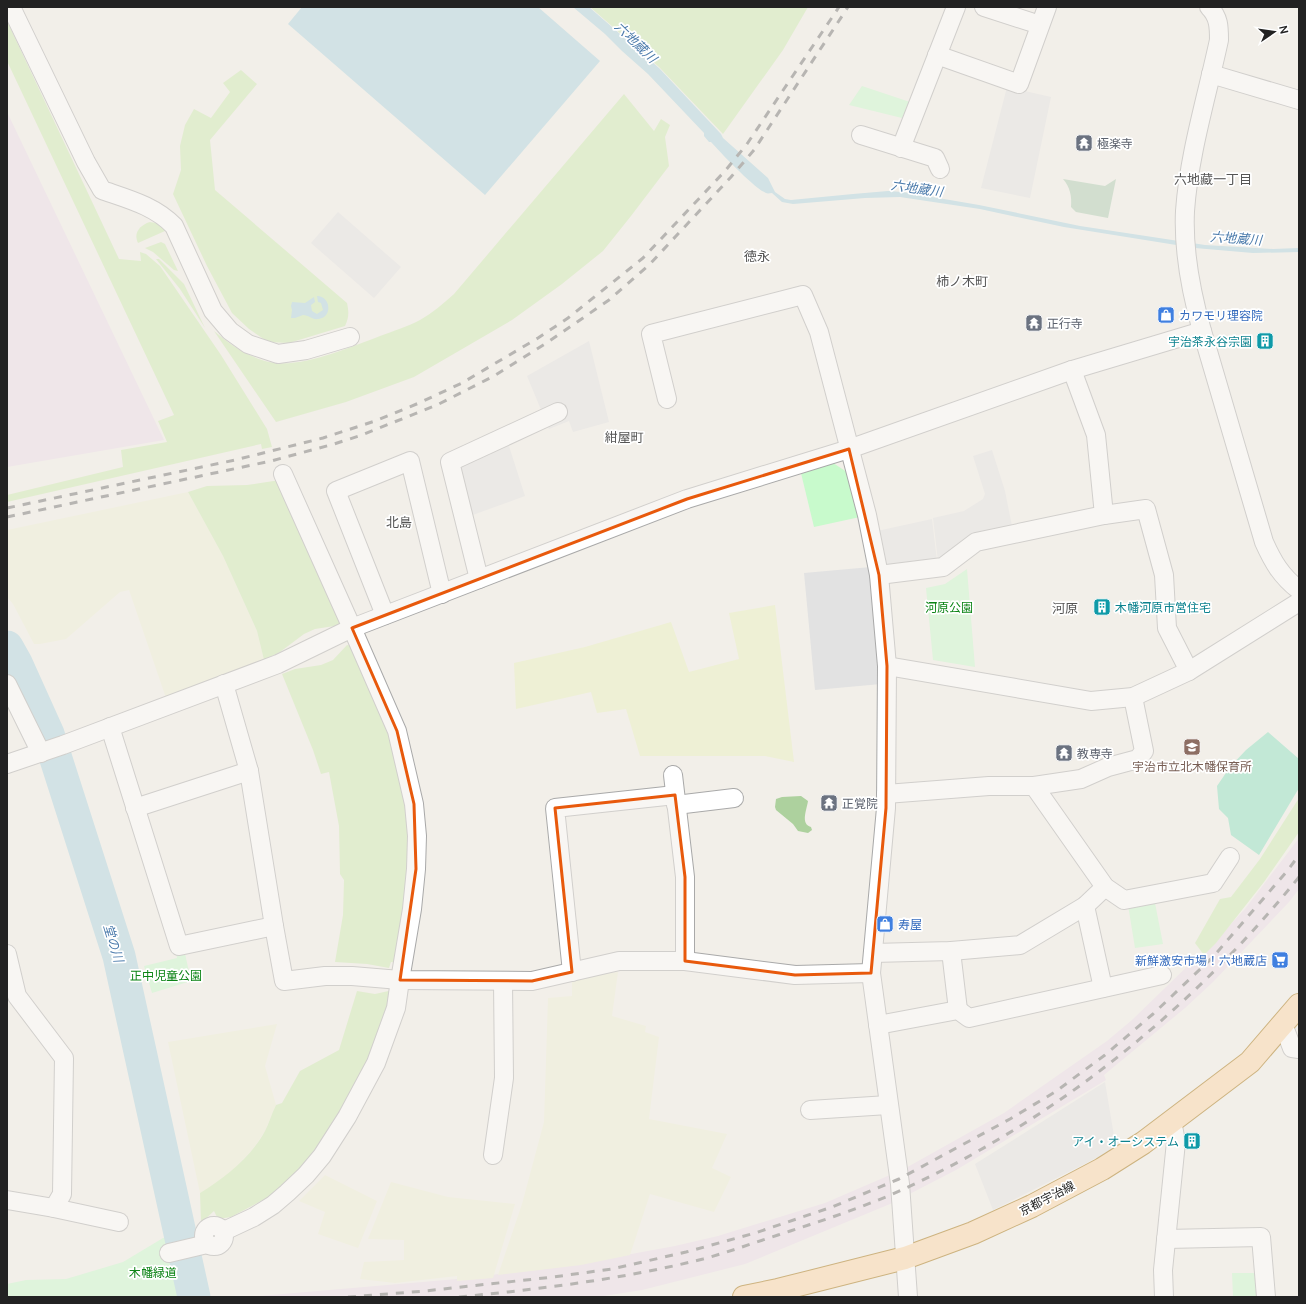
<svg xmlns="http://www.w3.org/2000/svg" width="1306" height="1304" viewBox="0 0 1306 1304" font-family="Manrope,'Noto Sans JP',sans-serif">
  <rect width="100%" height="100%" fill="#f2efe9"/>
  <!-- industrial -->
  <g fill="#ebdbe8">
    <path d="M 7,112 L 164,440 L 7,467 Z"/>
    <path d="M 1299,838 L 1299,889 L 1289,902 L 1213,982 L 1185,1008 L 1104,1075 L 1106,1080 L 956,1170 L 890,1204 L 745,1264 L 642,1290 L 597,1297 L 249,1297 L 469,1278 L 588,1262 L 675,1246 L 718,1236 L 825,1203 L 904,1169 L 1004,1113 L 1107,1041 L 1132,1020 L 1198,956 L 1200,957 L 1245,909 Z"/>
  </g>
  <!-- farmland -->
  <g fill="#eef0d5">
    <path d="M 188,492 L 223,556 L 257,631 L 264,660 L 166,698 L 129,590 L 120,592 L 66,639 L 40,644 L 34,644 L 13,604 L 7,597 L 7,530 Z"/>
    <path d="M 775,605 L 794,762 L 765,756 L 640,756 L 626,709 L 597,713 L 591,692 L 516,709 L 514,663 L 585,647 L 671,622 L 689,672 L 739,659 L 729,613 Z"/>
    <path d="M 618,972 L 612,1016 L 646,1026 L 645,1032 L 659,1037 L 649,1119 L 727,1134 L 712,1168 L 731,1177 L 714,1212 L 650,1194 L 630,1255 L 581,1265 L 498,1275 L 522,1204 L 544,1122 L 548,998 L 572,996 L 572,979 Z"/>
    <path d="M 277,1024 L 265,1066 L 276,1105 L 265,1131 L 253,1149 L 232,1171 L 216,1184 L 200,1193 L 168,1042 Z"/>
    <path d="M 325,1175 L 377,1201 L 358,1248 L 318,1234 L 325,1212 L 299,1201 Z"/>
    <path d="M 391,1182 L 448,1197 L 515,1204 L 493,1278 L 457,1281 L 457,1276 L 395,1283 L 360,1279 L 364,1262 L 404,1260 L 404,1240 L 368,1239 Z"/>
  </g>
  <!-- grass -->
  <g fill="#cdebb0">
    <path d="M 590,7 L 808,7 L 783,50 L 723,134 L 659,67 Z"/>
    <path d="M 7,21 L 119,259 L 141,261 L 140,252 L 146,254 L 160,266 L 221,355 L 267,429 L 272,447 L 262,449 L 261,444 L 7,502 L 7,495 L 123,467 L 121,450 L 167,442 L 158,421 L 174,415 L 7,61 Z"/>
    <path d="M 241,70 L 257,84 L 210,140 L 215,190 L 347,303 C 349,312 349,318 345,326 L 289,343 L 268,342 L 249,329 L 232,313 L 207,266 L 173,194 L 181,170 L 180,146 L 185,125 L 194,109 L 211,118 L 230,92 L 223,83 Z"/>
    <path d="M 624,94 L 654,131 L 661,119 L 670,125 L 665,137 L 669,166 L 631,216 L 603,251 L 562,284 L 512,320 L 414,377 L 346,402 L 276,422 L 214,331 C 231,345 246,356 269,362 C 300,369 351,347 380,336 C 393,331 407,327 420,320 C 432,313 443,304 454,294 Z"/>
    <path d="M 150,222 C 157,223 162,224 165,231 L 138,243 C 133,233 140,225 150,222 Z"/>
    <path d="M 161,242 L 165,244 L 178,271 L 174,270 L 153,252 L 145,248 Z"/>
    <path d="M 156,259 L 159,259 L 184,284 L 205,328 L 180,289 Z"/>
    <path d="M 280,480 L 341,625 L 315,629 L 304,634 L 280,652 L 264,660 L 257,631 L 223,556 L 188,492 L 207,486 L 247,485 Z"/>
    <path d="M 347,645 L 353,646 L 397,749 L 406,788 L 410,862 L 399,963 L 391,962 L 389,968 L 367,964 L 335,962 L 343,915 L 344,880 L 340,874 L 339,826 L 329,772 L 321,774 L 313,750 L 282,674 L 295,669 L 321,665 L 333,660 Z"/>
    <path d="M 1299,798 L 1299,832 L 1264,882 L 1216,943 L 1204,955 L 1195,943 L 1220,899 L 1231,897 L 1260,859 Z"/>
    <path d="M 393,990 L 386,1025 L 346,1106 L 306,1165 L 276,1193 L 231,1217 L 218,1219 L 214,1211 L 201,1223 L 200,1193 C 225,1178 251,1157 265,1131 C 269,1123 272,1113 276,1105 L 282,1103 L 300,1071 L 339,1050 L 357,991 L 375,994 Z"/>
  </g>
  <!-- forest -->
  <path fill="#add19e" d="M 801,796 L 808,801 C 807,809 800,824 811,827 L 812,830 L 808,833 L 798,831 L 793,824 L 776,810 L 775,807 L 776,799 L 782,797 Z"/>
  <!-- cemetery -->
  <path fill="#aacbaf" d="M 1063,179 L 1105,186 L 1116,179 L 1108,218 L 1076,212 L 1071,207 C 1072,196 1070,187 1063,179 Z"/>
  <!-- park -->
  <g fill="#c8facc">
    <path d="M 862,86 L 910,102 L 902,118 L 849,105 Z"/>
    <path d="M 830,461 L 850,474 L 860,517 L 814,527 L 800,469 Z"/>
    <path d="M 967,569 L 975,667 L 933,660 L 926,588 L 945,584 Z"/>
    <path d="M 1155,903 L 1163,944 L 1135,948 L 1128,905 Z"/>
    <path d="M 184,949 L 191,981 L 152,993 L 144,966 L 177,958 L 176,951 Z"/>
    <path d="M 171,1237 L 184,1297 L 7,1297 L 7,1284 L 26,1280 L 66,1279 L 123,1262 L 163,1238 Z"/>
    <path d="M 1232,1273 L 1259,1273 L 1262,1297 L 1233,1297 Z"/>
  </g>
  <!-- pitch -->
  <path fill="#88e0be" d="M 1268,732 L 1299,759 L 1299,788 L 1259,855 L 1231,835 L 1228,818 L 1219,809 L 1217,786 L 1230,767 L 1246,750 Z"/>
  <!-- parking -->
  <g fill="#e2e2e2">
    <path d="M 1007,87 L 1051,97 L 1030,198 L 981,188 Z"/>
    <path d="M 338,212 L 401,267 L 374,298 L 311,243 Z"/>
    <path d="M 589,341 L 609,422 L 573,432 L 569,421 L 549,429 L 527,376 Z"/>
    <path d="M 507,440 L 525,496 L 470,516 L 457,467 Z"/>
    <path d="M 992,450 L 1005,491 L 1012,526 L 938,561 L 933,518 L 964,511 L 983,499 L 985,494 L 973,456 Z"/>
    <path d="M 932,519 L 937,561 L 890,566 L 881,558 L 877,531 Z"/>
    <path d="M 871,567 L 881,684 L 815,690 L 804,573 Z"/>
    <path d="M 1105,1082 L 1116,1148 L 993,1210 L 975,1164 Z"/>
  </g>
  <!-- water -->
  <g fill="#aad3df">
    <path d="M 302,7 L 538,7 L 600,61 L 485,195 L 288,24 Z"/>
    <path d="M 573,7 L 589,7 L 659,68 L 721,134 L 723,138 L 768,178 L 775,192 L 785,199 L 791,200 L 853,194 L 888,191 L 903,192 L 979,205 L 1080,226 L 1205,245 L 1273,249 L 1299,248 L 1299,252 L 1253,253 L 1195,248 L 1064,227 L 980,209 L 900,197 L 865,198 L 793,204 L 782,202 L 772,193 C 770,193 768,194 766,193 C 755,189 720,152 711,142 L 709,142 L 704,136 L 704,133 L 648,74 L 622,51 L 605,34 Z"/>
    <path d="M 317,296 C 331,296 333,318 318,319 C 312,320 309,315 303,315 L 295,318 L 291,318 L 292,310 L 291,306 L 292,302 L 305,303 L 314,297 L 315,302 L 311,305 L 312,311 L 317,314 L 323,310 L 321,303 L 318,302 Z"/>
  </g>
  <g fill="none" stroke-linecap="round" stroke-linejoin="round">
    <!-- river -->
    <path stroke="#aad3df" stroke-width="33" d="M 7,647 L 16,663 L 48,734 L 119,956 L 194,1297"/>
    <defs>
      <g id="minor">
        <path d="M 11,7 L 86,162 L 102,190 C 128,199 155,206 174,226 L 213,311 L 230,331 L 248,344 L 278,354 L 306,350 L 350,337"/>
        <path d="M 984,7 L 1040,25"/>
        <path d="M 1209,7 C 1219,17 1219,27 1219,40 C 1207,96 1189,154 1185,211 C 1183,252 1191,292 1202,331 L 1264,542 C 1273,562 1281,576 1299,590"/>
        <path d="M 937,55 L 1019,84 L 1047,7"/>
        <path d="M 1211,74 L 1299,100"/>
        <path d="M 861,135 L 935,158 L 940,169"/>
        <path d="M 901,148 L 956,7"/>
        <path d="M 1072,370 L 1096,435 L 1104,515"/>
        <path d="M 667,399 L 651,334 L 803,295 L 819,332 L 867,515 L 879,575 L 887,666 L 886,808 L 871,973 L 900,1184 L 908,1297"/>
        <path d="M 879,575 L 943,567 L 976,542 L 1104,515 L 1146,509 L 1164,575 L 1167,628 L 1189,671"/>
        <path d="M 479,579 L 450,462 L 558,412"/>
        <path d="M 385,615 L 336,491 L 410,461 L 442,594"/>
        <path d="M 887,666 L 1091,701 L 1133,697 L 1189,671 L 1299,602"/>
        <path d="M 7,684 L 41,753"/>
        <path d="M 224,684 L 249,771 L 274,926 L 284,981 L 325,976 L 352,976 L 400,980 L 532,981 L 619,961 L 685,961 L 795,975 L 871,973"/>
        <path d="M 110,727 L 179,946 L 274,926"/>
        <path d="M 7,764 L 63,745 L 278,664 L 352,628 L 687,499 L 849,449 L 1072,370 L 1202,331"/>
        <path d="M 673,775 L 685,877 L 685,961"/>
        <path d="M 1034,786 L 1105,887 L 1124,900 L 1213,883 L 1230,857"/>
        <path d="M 886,794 L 989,786 L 1034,786 L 1081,779 L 1108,767 L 1138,759 L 1144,751 L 1133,697"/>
        <path d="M 676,805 L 734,798"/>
        <path d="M 135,808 L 249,771"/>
        <path d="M 1085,906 L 1103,988"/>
        <path d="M 951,951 L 958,1010"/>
        <path d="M 873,953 L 951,951 L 1020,945 L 1085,906 L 1105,887"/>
        <path d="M 7,954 L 17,996 L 64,1058 L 62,1194 L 54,1208 L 7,1200"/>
        <path d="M 572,972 L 555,808 L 675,795"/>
        <path d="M 1283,1024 L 1292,1048 L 1299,1049"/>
        <path d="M 878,1025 L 958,1010 L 969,1018 L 1162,975"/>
        <path d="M 810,1110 L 888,1105"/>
        <path d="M 493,1155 L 504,1078 L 503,981"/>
        <path d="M 54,1208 L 119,1222"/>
        <circle cx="214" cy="1236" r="10"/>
        <path d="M 224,1231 L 254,1217 L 273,1205 L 287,1193 L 306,1175 L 322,1156 L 347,1117 L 376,1063 L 396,1008 L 400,980 L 412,909 L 416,869 L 417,836 L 414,804 L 397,731 L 352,628 L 283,474"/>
        <path d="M 1166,1239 L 1261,1237 L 1266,1297"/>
        <path d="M 169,1253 L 207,1244"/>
        <path d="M 1164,1297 L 1163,1270 L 1176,1142 L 1172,1121"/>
      </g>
      <path id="major" d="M 744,1297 L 778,1290 L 905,1258 L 973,1233 L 1032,1206 L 1102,1169 L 1143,1143 L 1250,1062 L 1299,1005"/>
    </defs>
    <!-- minor casing -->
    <use href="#minor" stroke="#a9a9a9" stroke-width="20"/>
    <!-- major casing -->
    <use href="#major" stroke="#a06b00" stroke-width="24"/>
    <!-- minor -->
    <use href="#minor" stroke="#fff" stroke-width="18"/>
    <!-- major -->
    <use href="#major" stroke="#fcd6a4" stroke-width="22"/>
    <!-- rail -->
    <g stroke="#707070" stroke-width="3" stroke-dasharray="8 8" stroke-linecap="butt">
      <path d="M 7,508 L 235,460 L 323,438 L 375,421 L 419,403 L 462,383 L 538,338 L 568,318 L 643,258 L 725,171 L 747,144 L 839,7"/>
      <path d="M 7,517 L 271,461 L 334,444 L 359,436 L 437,405 L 494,376 L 548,342 L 609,300 L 650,264 L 731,177 L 754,150 L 848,7"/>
      <path d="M 348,1297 L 425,1291 L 553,1277 L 612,1269 L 686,1252 L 755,1233 L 832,1207 L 899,1179 L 1010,1119 L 1055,1092 L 1105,1055 L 1153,1014 L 1213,957 L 1288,870 L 1299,855"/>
      <path d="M 459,1297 C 541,1289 623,1279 703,1259 C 729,1252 753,1243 778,1235 C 815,1223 852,1211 888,1196 C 1047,1127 1190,1012 1299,877"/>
    </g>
  </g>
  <!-- marked area -->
  <path d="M0 0H1306V1304H0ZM 849,449 L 879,575 L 887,666 L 886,808 L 871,973 L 795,975 L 685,961 L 685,877 L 675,795 L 555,808 L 572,972 L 532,981 L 400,980 L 416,869 L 414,804 L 397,731 L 352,628 L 687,499 Z" fill="#f2efe9" fill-opacity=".55" fill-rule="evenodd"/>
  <path fill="none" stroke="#e8590c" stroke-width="3" stroke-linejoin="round" d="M 849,449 L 879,575 L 887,666 L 886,808 L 871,973 L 795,975 L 685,961 L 685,877 L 675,795 L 555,808 L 572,972 L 532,981 L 400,980 L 416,869 L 414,804 L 397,731 L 352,628 L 687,499 Z"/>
  <!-- icons -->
  <defs>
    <symbol id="temple-square" viewBox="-11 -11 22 22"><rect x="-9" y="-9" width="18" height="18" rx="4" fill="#6b7280" stroke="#fff"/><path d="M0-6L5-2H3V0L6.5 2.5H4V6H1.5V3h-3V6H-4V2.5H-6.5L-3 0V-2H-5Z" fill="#fff"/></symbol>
    <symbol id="shop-square" viewBox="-11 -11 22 22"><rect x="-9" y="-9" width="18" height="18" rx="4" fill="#3f7fe0" stroke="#fff"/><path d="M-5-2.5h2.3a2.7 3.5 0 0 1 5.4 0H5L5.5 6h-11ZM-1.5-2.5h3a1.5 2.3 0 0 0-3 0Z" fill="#fff"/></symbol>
    <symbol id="building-square" viewBox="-11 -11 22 22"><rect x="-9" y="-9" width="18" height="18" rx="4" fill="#0f9aa8" stroke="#fff"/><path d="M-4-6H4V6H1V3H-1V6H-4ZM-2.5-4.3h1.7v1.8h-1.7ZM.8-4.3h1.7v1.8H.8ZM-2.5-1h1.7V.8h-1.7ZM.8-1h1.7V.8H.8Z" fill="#fff"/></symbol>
    <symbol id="school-square" viewBox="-11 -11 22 22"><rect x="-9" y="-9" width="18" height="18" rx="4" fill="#8d6e63" stroke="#fff"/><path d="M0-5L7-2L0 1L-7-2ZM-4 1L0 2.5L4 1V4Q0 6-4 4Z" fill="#fff"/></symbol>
    <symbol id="supermarket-square" viewBox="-11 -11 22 22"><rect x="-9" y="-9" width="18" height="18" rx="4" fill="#3f7fe0" stroke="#fff"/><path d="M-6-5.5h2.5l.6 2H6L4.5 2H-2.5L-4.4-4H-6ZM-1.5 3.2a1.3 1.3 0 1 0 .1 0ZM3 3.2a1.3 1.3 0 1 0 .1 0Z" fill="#fff"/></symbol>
  </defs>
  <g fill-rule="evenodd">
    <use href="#temple-square" x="1074" y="133" width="20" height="20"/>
    <use href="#shop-square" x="1156" y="305" width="20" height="20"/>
    <use href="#temple-square" x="1024" y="313" width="20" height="20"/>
    <use href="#building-square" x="1255" y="331" width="20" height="20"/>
    <use href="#building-square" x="1092" y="597" width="20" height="20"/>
    <use href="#school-square" x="1182" y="737" width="20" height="20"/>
    <use href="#temple-square" x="1054" y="743" width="20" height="20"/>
    <use href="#temple-square" x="819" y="793" width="20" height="20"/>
    <use href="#shop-square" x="875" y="914" width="20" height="20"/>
    <use href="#supermarket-square" x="1270" y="950" width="20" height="20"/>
    <use href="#building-square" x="1182" y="1131" width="20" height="20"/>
  </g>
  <g text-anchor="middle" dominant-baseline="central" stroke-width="3.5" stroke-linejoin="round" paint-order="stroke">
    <!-- worship labels -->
    <g font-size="12" fill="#5b616d" stroke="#fff" text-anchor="start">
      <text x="1097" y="143">極楽寺</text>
      <text x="1047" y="323">正行寺</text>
      <text x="1077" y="753">教専寺</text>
      <text x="842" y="803">正覚院</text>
    </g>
    <!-- shop labels -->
    <g font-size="12" fill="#366cbe" stroke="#fff" text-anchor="start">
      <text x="1179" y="315">カワモリ理容院</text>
      <text x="898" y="924">寿屋</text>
      <text x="1267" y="960" text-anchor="end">新鮮激安市場！六地蔵店</text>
    </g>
    <!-- culture labels -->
    <g font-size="12" fill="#0d838f" stroke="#fff" text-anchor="end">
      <text x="1252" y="341">宇治茶永谷宗園</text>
      <text x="1115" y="607" text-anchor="start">木幡河原市営住宅</text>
      <text x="1179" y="1141">アイ・オーシステム</text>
    </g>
    <!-- park labels -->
    <g font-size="12" fill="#0c8416" stroke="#fff">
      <text x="949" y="607">河原公園</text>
      <text x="166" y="975">正中児童公園</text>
      <text x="153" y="1272">木幡緑道</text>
    </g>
    <!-- education labels -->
    <g font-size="12" fill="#785e54" stroke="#fff">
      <text x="1192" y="766">宇治市立北木幡保育所</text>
    </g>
    <!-- street labels -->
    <g font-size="12" fill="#222" stroke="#fff">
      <text transform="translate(1047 1198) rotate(-27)">京都宇治線</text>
    </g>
    <!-- water labels -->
    <g font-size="13" font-style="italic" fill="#4a7aab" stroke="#fff">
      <text transform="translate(636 42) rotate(44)">六地蔵川</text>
      <text transform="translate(917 188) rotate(8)">六地蔵川</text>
      <text transform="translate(1236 238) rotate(4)">六地蔵川</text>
      <text transform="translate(114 943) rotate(73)">堂の川</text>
    </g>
    <!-- neighbourhood labels -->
    <g font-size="13" fill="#555" stroke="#fff">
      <text x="1213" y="179">六地藏一丁目</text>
      <text x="757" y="256">徳永</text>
      <text x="962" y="281">柿ノ木町</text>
      <text x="624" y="437">紺屋町</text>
      <text x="399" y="522">北島</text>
      <text x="1065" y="608">河原</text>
    </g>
  </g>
  <!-- border -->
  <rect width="1306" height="1304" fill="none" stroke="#222222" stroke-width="16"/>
  <!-- north arrow -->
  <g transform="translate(1274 32) rotate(77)" stroke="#ffffff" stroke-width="3" paint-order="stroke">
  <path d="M0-3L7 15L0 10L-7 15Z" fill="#222222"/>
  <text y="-6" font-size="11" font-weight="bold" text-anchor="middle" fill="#222222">N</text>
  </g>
</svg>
